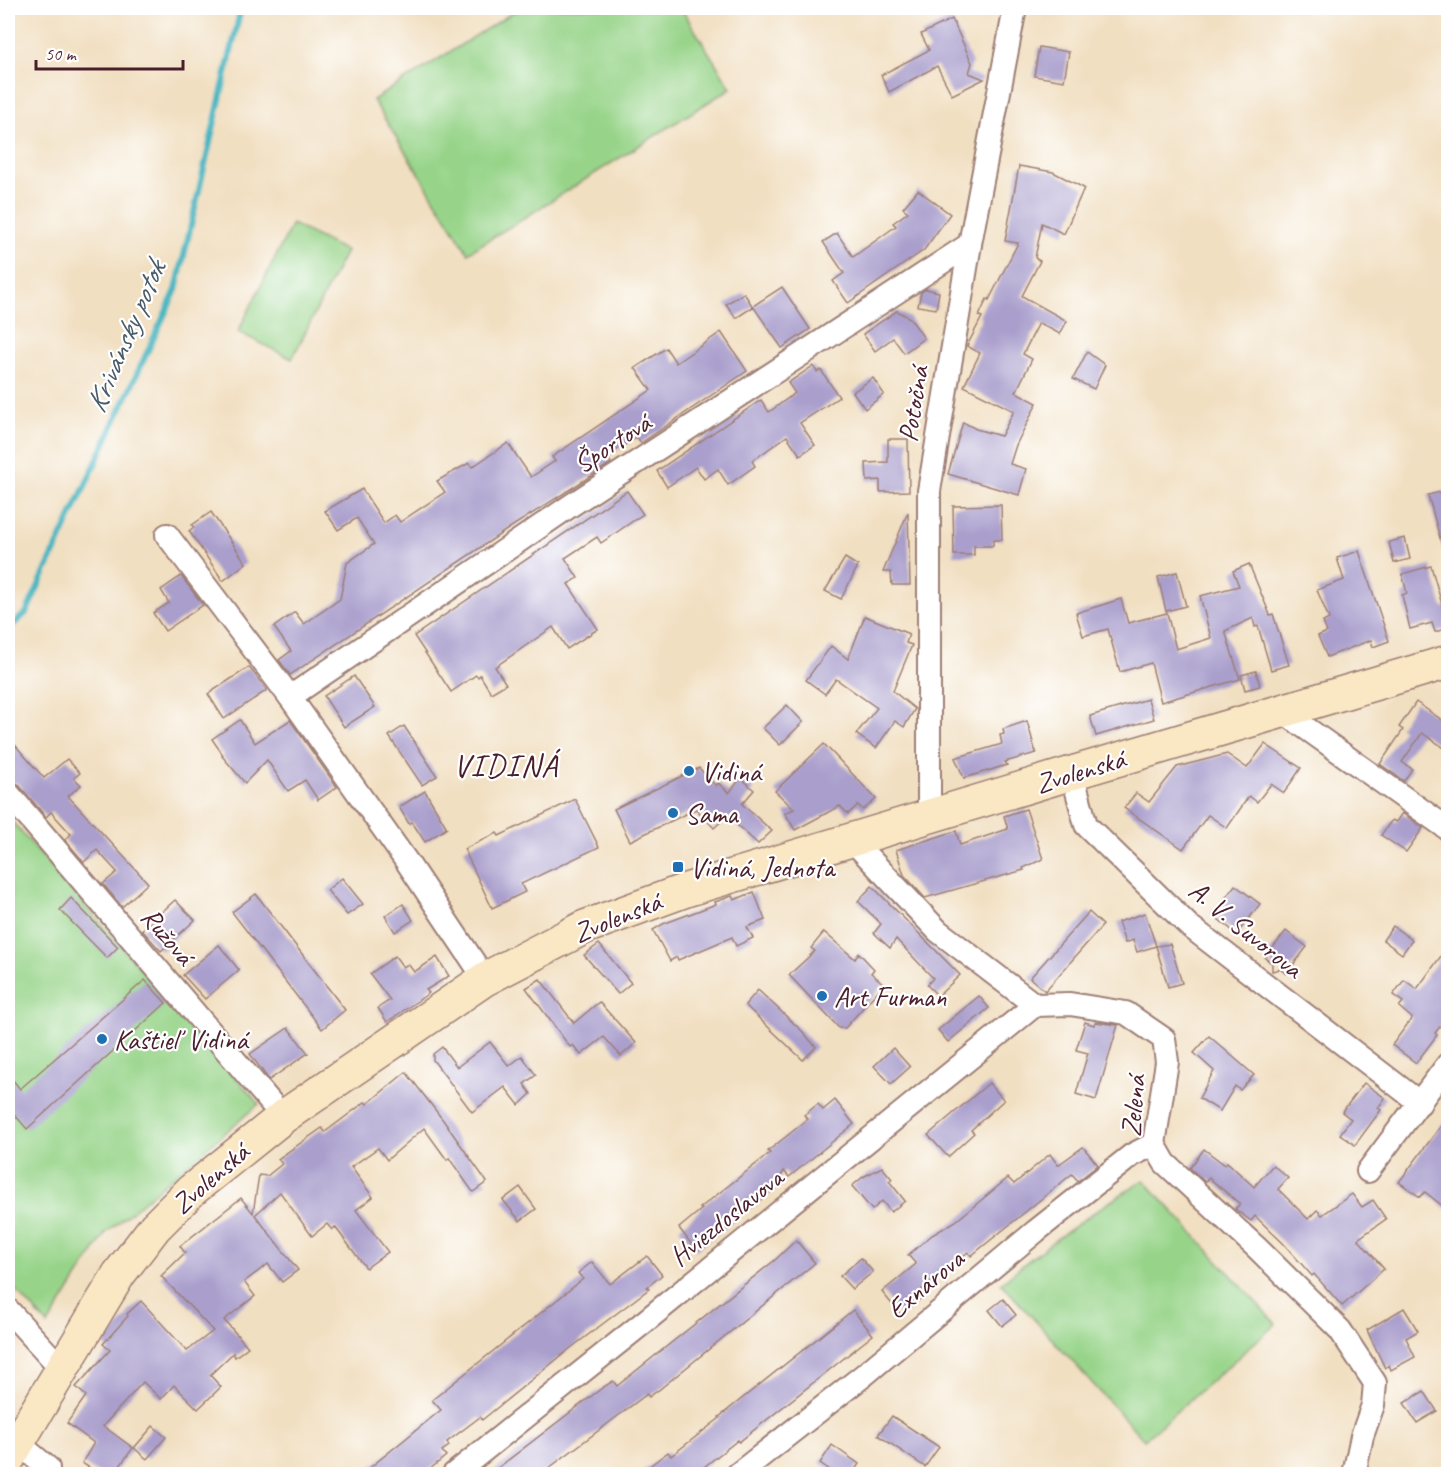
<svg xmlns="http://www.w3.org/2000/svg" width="1456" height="1482" viewBox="0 0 1456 1482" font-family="Caveat,sans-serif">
  <rect width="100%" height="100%" fill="#fff"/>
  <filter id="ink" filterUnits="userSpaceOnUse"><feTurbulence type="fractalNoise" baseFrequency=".0167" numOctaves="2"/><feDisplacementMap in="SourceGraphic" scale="12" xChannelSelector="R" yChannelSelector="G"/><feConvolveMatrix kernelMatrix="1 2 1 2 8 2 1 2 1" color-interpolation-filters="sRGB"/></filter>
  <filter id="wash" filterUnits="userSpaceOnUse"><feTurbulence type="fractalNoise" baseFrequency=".008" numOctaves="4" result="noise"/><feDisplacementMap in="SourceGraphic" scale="24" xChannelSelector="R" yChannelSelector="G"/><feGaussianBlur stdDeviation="1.35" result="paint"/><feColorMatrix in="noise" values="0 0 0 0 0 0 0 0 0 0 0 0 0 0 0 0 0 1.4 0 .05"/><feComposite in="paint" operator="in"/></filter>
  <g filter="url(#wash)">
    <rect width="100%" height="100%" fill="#f1dfc1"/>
    <!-- green -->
    <g fill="#97d489" stroke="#707a5a" stroke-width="1.5">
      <path d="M 520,8 L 681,8 L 731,88 L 468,253 L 373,100 Z"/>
      <path d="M 292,224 L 346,251 L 292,359 L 238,332 Z"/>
      <path d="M 8,817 L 259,1104 L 105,1234 L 48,1325 L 8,1282 Z"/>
      <path d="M 1144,1180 L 1276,1324 L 1144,1440 L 1001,1283 C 1048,1243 1091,1213 1144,1180 Z"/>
    </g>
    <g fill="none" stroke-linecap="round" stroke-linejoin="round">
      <!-- stream -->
      <path stroke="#46b5c1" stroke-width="6" d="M 8,629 L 26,613 L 176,290 L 241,8"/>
    </g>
    <g id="blocks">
      <!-- building -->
      <g fill="#a99ecc">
        <path d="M 952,19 L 972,63 L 969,73 L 984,79 L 952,95 L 937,66 L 889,92 L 881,75 L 929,50 L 921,34 Z"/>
        <path d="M 1039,47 L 1069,52 L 1064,81 L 1034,76 Z"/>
        <path d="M 1019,166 L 1053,172 L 1084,188 L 1064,234 L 1042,223 L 1035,258 L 1040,261 L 1022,296 L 1067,321 L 1060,334 L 1039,323 L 1023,354 L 1032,359 L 1016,392 L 1037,403 L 1016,445 L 1010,464 L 1026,469 L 1019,495 L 948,474 L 963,422 L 976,429 L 1001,436 L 1014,411 L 964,386 L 980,353 L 967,346 L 982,317 L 979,316 L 987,299 L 989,300 L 1018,243 L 1005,241 Z"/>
        <path d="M 918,190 L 950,214 L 924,250 L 848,303 L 833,281 L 844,273 L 823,242 L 837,233 L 853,257 L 896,226 L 893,223 L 908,212 L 903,208 Z"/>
        <path d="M 782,287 L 810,329 L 782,348 L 753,306 Z"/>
        <path d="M 926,289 L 939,292 L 936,309 L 918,306 L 921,292 Z"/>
        <path d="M 744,293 L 753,307 L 736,318 L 726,304 Z"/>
        <path d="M 897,311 L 910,318 L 924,338 L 904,353 L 893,338 L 875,351 L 863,334 Z"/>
        <path d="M 721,332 L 747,371 L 641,443 L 637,437 L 607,456 L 611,463 L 508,529 L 290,675 L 279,660 L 291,651 L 274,627 L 295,612 L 304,624 L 340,599 L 347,563 L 374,544 L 357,518 L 338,530 L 325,511 L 362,489 L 384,523 L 395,515 L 400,522 L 445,492 L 437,481 L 469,463 L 472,467 L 508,443 L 531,477 L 555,461 L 552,457 L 651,390 L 635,368 L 666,348 L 676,363 Z"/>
        <path d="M 1087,352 L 1105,365 L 1094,389 L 1073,379 Z"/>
        <path d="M 813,366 L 817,372 L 821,370 L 839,397 L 800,423 L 815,445 L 800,455 L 787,436 L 752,461 L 755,466 L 728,485 L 718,469 L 704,479 L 696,467 L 667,487 L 657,471 L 761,400 L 769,412 L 795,393 L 788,383 Z"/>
        <path d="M 873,378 L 884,394 L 865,409 L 853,392 Z"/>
        <path d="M 888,439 L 908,439 L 909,491 L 880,492 L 880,480 L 867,481 L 866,463 L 888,462 Z"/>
        <path d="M 1449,490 L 1449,548 L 1443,549 L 1428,495 Z"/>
        <path d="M 627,491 L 643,514 L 601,543 L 597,537 L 565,558 L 578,578 L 568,584 L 598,629 L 567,649 L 553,627 L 495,667 L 506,684 L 491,693 L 480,675 L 478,677 L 476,675 L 451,692 L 414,636 Z"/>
        <path d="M 1001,505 L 1002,540 L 993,540 L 993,546 L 974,546 L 974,555 L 954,555 L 953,506 Z"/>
        <path d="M 211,512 L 246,563 L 223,581 L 189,531 L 194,527 L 192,525 Z"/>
        <path d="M 908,512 L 910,585 L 892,585 L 891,572 L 883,572 Z"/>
        <path d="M 1405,538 L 1410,559 L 1394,563 L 1389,542 Z"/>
        <path d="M 1359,551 L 1389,641 L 1373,647 L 1371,640 L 1327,657 L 1318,636 L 1327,632 L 1323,622 L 1329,619 L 1317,590 L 1344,580 L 1337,558 Z"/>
        <path d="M 845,558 L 858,566 L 841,599 L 825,591 Z"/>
        <path d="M 1249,564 L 1270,615 L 1273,614 L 1289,665 L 1271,670 L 1258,626 L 1255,627 L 1253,618 L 1225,631 L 1240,679 L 1161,702 L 1151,663 L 1120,672 L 1108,629 L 1083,636 L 1076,613 L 1121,599 L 1128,623 L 1167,613 L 1176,649 L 1211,638 L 1200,596 L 1239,586 L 1233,571 Z"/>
        <path d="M 1431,566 L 1443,608 L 1449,606 L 1449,628 L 1435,632 L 1432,623 L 1410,629 L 1402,595 L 1407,593 L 1402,574 Z"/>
        <path d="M 1177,572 L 1186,606 L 1166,611 L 1158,577 Z"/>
        <path d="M 181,576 L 203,605 L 165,631 L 153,613 L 169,603 L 161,590 Z"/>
        <path d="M 865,616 L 909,634 L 906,643 L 912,645 L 893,691 L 915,709 L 904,727 L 895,721 L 876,748 L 856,734 L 877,708 L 836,679 L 825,694 L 806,680 L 831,646 L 848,659 Z"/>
        <path d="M 249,667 L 267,690 L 224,719 L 208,694 Z"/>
        <path d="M 1256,671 L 1260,686 L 1245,690 L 1241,675 Z"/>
        <path d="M 354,676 L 375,707 L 344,727 L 324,696 Z"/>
        <path d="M 1148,699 L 1154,719 L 1096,736 L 1090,716 Z"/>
        <path d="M 1416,702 L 1449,725 L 1449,751 L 1422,733 L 1402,762 L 1412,769 L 1404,781 L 1380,764 L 1403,730 L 1399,727 Z"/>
        <path d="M 787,705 L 803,722 L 780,745 L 763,728 Z"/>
        <path d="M 240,720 L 255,743 L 290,720 L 337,787 L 318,800 L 305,780 L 288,791 L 267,760 L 245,783 L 222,756 L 223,755 L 212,739 Z"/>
        <path d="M 1027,721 L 1036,753 L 1005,762 L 1007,765 L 964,778 L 955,758 L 1002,744 L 1000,735 L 1004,734 L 1003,729 Z"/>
        <path d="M 404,726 L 437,776 L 422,785 L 389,736 Z"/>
        <path d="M 8,737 L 44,778 L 67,759 L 80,773 L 74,778 L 81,785 L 68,796 L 148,883 L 122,907 L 103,884 L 117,872 L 97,850 L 84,862 L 65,840 L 71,834 L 51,812 L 46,817 L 18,784 L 8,780 Z"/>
        <path d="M 824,744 L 876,799 L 863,810 L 858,805 L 848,814 L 840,806 L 795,830 L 785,813 L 794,809 L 775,791 Z"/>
        <path d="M 1265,744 L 1301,768 L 1284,793 L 1271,784 L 1257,802 L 1249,796 L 1227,828 L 1208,815 L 1183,849 L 1124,808 L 1136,793 L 1149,802 L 1177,767 L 1227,754 L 1247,768 Z"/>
        <path d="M 699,768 L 716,786 L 718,783 L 729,793 L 741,778 L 754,790 L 742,804 L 772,831 L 758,844 L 727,816 L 714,828 L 696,809 L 630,841 L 614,809 Z"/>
        <path d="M 425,791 L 447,828 L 425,842 L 412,822 L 409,824 L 399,807 Z"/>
        <path d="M 575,799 L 599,847 L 521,884 L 525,892 L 492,908 L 464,849 L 497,833 L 499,836 Z"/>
        <path d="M 1026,809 L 1043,859 L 1023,868 L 1024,870 L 925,898 L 904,875 L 896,850 L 956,831 L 960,845 L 1008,829 L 1004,816 Z"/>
        <path d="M 1402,813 L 1423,828 L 1406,852 L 1381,835 L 1392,820 L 1396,822 Z"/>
        <path d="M 342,878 L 363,904 L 347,915 L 327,890 Z"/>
        <path d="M 1235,885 L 1260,904 L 1237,934 L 1213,915 Z"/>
        <path d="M 872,886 L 960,975 L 938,996 L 927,985 L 933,978 L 896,939 L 890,948 L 874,933 L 881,924 L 858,901 Z"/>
        <path d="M 754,892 L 765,920 L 747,927 L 753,938 L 736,946 L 732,937 L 678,960 L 677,957 L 670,961 L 653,930 L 663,924 L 716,904 L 715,902 L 732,896 L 734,900 Z"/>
        <path d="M 256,894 L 345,1010 L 322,1029 L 232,912 Z"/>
        <path d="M 71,898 L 118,947 L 107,958 L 60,910 Z"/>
        <path d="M 175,900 L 195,920 L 161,951 L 142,930 Z"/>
        <path d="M 403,904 L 413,920 L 395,932 L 385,916 Z"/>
        <path d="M 1089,912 L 1103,925 L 1045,991 L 1030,978 Z"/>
        <path d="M 1145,913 L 1156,946 L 1137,952 L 1133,940 L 1125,943 L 1118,922 Z"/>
        <path d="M 1393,926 L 1412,940 L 1402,954 L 1383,940 Z"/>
        <path d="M 1286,931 L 1307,947 L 1286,974 L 1280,969 L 1272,971 L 1272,963 L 1265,958 Z"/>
        <path d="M 824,932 L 855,959 L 859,953 L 874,969 L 871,973 L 884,984 L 845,1028 L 839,1028 L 789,975 L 815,951 L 811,948 Z"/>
        <path d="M 599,944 L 631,983 L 618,994 L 584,955 Z"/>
        <path d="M 1170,944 L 1182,983 L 1168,987 L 1156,946 Z"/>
        <path d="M 219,945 L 239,970 L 205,999 L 183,975 Z"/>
        <path d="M 1449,945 L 1449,1015 L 1435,1033 L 1437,1035 L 1416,1063 L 1392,1045 L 1412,1018 L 1399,1007 L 1403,1002 L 1393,995 L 1404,980 L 1417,989 Z"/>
        <path d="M 395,956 L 403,967 L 408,964 L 414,972 L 437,957 L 449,976 L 426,990 L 429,993 L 387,1022 L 378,1008 L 390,1000 L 370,974 Z"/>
        <path d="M 540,979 L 574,1023 L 599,1002 L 636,1043 L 621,1056 L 604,1037 L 581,1055 L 573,1045 L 570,1047 L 526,988 Z"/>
        <path d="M 145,980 L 166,1003 L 27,1129 L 8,1107 L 8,1074 L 20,1089 Z"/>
        <path d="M 758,990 L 802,1031 L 816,1047 L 803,1060 L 745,1005 Z"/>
        <path d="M 979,996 L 989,1008 L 948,1042 L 938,1030 Z"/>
        <path d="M 1085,1022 L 1094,1025 L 1095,1022 L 1118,1025 L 1096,1100 L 1076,1094 L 1088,1053 L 1076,1050 Z"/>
        <path d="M 288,1028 L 308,1053 L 269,1080 L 250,1054 Z"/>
        <path d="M 1209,1036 L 1254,1075 L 1240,1090 L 1235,1086 L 1220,1111 L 1199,1098 L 1214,1071 L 1194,1053 Z"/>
        <path d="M 490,1042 L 509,1066 L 522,1056 L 536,1075 L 524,1084 L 531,1094 L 519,1105 L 505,1087 L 472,1112 L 433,1060 L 433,1054 L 442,1047 L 457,1067 Z"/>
        <path d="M 893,1048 L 910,1067 L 891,1084 L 874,1066 Z"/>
        <path d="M 406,1072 L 443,1120 L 487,1182 L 473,1192 L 449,1158 L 447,1160 L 424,1128 L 387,1160 L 378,1148 L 351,1167 L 373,1197 L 356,1210 L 388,1252 L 366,1268 L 335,1227 L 332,1230 L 327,1224 L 312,1236 L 280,1192 L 255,1215 L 298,1270 L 282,1282 L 268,1264 L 244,1282 L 255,1296 L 224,1320 L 248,1347 L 235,1357 L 233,1353 L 210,1375 L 221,1387 L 198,1409 L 174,1385 L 161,1399 L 143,1382 L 103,1426 L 133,1448 L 114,1474 L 99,1474 L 82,1463 L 94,1443 L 67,1423 L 86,1396 L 76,1387 L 110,1350 L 103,1344 L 128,1316 L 127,1314 L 141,1301 L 187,1351 L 213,1331 L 161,1276 L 185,1253 L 180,1246 L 241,1198 L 253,1213 L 259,1175 L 267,1176 L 282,1164 L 278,1159 L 322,1128 L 325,1132 L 365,1102 L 367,1104 Z"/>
        <path d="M 989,1083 L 1004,1100 L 971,1130 L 974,1133 L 948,1157 L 928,1135 Z"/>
        <path d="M 1364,1083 L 1385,1098 L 1378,1108 L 1381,1110 L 1355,1145 L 1340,1134 L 1351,1119 L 1342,1112 Z"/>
        <path d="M 835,1100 L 854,1124 L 789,1177 L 784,1171 L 772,1191 L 696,1250 L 679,1228 L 702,1209 L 700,1208 L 770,1153 L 768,1151 L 808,1119 L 804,1115 L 818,1104 L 823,1110 Z"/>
        <path d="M 1449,1115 L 1449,1211 L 1425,1192 L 1420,1197 L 1399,1182 Z"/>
        <path d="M 1083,1147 L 1098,1165 L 1078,1181 L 1072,1174 L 971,1256 L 968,1252 L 922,1289 L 926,1294 L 901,1315 L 882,1292 L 916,1264 L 908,1255 L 932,1235 L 956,1221 L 1008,1178 L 1014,1184 L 1050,1154 L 1058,1165 Z"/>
        <path d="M 1204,1149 L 1225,1165 L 1227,1162 L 1254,1187 L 1273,1165 L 1288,1178 L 1278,1189 L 1308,1219 L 1317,1210 L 1322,1215 L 1352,1194 L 1362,1207 L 1373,1200 L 1386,1219 L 1358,1239 L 1384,1269 L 1342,1306 L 1314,1274 L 1312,1276 L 1283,1243 L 1255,1216 L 1251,1221 L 1235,1209 L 1240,1204 L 1209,1178 L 1205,1182 L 1190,1168 Z"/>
        <path d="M 882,1167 L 892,1179 L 889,1181 L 905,1201 L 891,1212 L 882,1201 L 872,1210 L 852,1186 L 863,1177 Z"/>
        <path d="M 520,1187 L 536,1209 L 520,1221 L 503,1200 Z"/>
        <path d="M 796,1240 L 815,1263 L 660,1389 L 649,1397 L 647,1394 L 541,1474 L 490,1474 L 602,1388 L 613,1381 L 617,1386 L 775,1260 Z"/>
        <path d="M 647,1256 L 662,1275 L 647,1287 L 649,1289 L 572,1347 L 482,1420 L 480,1417 L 447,1442 L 449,1446 L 442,1451 L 446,1456 L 424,1474 L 362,1474 L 441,1410 L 432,1400 L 583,1279 L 578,1273 L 592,1262 L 610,1284 Z"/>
        <path d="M 861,1258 L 873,1272 L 852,1289 L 840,1276 Z"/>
        <path d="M 1003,1299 L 1016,1315 L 1002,1326 L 989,1310 Z"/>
        <path d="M 1404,1308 L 1418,1331 L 1406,1338 L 1415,1357 L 1391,1370 L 1389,1365 L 1385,1368 L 1367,1330 Z"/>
        <path d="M 853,1310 L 873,1335 L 739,1442 L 738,1440 L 695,1474 L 639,1474 L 668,1452 L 671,1456 L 720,1418 L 719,1417 Z"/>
        <path d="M 1424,1391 L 1437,1411 L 1417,1423 L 1404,1403 Z"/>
        <path d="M 892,1416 L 939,1447 L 925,1467 L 878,1435 Z"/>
        <path d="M 153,1426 L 166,1437 L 147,1459 L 134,1448 Z"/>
        <path d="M 832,1445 L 859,1464 L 852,1474 L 836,1474 L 820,1463 Z"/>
      </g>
    </g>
  </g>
  <g filter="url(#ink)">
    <use href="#blocks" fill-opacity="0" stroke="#9e7f76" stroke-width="1.5"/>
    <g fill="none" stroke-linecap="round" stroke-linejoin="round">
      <defs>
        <g id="street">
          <path d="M 167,535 L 290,697 L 407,862 L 485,979"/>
          <path d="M 290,697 L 570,506 L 970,244"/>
          <path d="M 1282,711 L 1448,829"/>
          <path d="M 1072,773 L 1086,825 L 1188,925 L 1420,1103"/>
          <path d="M 8,793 L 283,1117"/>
          <path d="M 929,815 L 929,491 L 970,244 L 1015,8"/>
          <path d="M 851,839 L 938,931 L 1035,1005 L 1070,1004 L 1126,1013 L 1164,1039 L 1167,1062 L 1154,1144 L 1165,1163 L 1258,1249 L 1340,1330 L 1375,1383 L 1373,1405 L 1362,1436 L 1354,1474"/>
          <path d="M 1368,1171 L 1448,1064"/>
          <path d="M 8,1310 L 61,1368"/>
          <path d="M 17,1442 L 48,1468 L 48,1474"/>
          <path d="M 454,1474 L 648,1319 L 1035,1005"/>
          <path d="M 738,1474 L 864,1375 L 1036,1231 L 1132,1155 L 1154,1144"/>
        </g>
        <path id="secondary" d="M 8,1459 L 119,1274 L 155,1227 L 192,1190 L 283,1117 L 485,979 L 585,927 L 686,890 L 1072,773 L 1448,662"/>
      </defs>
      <!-- street casing -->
      <use href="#street" stroke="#9e7f76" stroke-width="26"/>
      <!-- secondary casing -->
      <use href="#secondary" stroke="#9e7f76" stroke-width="36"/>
      <!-- street -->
      <use href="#street" stroke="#fff" stroke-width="22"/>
      <!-- secondary -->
      <use href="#secondary" stroke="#fae7c3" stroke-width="33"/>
    </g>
  </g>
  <!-- markers -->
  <g fill="#1f6fb2" stroke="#fff" stroke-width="2">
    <circle cx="689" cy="771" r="6"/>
    <circle cx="673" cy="813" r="6"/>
    <rect x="672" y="861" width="12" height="12" rx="3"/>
    <circle cx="822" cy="996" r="6"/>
    <circle cx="102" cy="1039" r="6"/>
  </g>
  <g text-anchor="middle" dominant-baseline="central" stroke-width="4.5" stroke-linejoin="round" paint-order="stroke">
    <!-- street labels -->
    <g font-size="28" fill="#4a1f2b" stroke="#fff">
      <text transform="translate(913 404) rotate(-81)">Potočná</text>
      <text transform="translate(612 443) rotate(-33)">Športová</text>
      <text transform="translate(1080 771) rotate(-17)">Zvolenská</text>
      <text transform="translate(617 917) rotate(-22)">Zvolenská</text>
      <text transform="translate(1246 929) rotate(39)">A. V. Suvorova</text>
      <text transform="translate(168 936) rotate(50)">Ružová</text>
      <text transform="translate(1133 1106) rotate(-85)">Zelená</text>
      <text transform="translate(210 1178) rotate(-41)">Zvolenská</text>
      <text transform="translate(726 1217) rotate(-39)">Hviezdoslavova</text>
      <text transform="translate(925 1284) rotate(-40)">Exnárova</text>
    </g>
    <!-- poi labels -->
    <g font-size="28" fill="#4a1f2b" stroke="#fff" text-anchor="start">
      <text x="701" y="771">Vidiná</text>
      <text x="685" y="813">Sama</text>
      <text x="690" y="867">Vidiná, Jednota</text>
      <text x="834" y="996">Art Furman</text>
      <text x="114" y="1039">Kaštieľ Vidiná</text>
    </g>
    <!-- water labels -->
    <g font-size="30" font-style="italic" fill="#485b67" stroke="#fff">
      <text transform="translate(125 337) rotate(-67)">Krivánsky potok</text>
    </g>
    <!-- quarter labels -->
    <g font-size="32" letter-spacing="1.5" fill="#4a1f2b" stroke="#fff">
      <text x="506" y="765">VIDINÁ</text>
    </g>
  </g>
  <!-- margin -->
  <rect width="1456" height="1482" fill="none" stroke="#fff" stroke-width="30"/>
  <!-- scale -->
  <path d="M36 60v9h147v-9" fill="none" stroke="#4a1f2b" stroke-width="3"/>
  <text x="45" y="60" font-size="18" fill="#4a1f2b" stroke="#ffffff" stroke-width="4.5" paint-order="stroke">50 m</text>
</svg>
